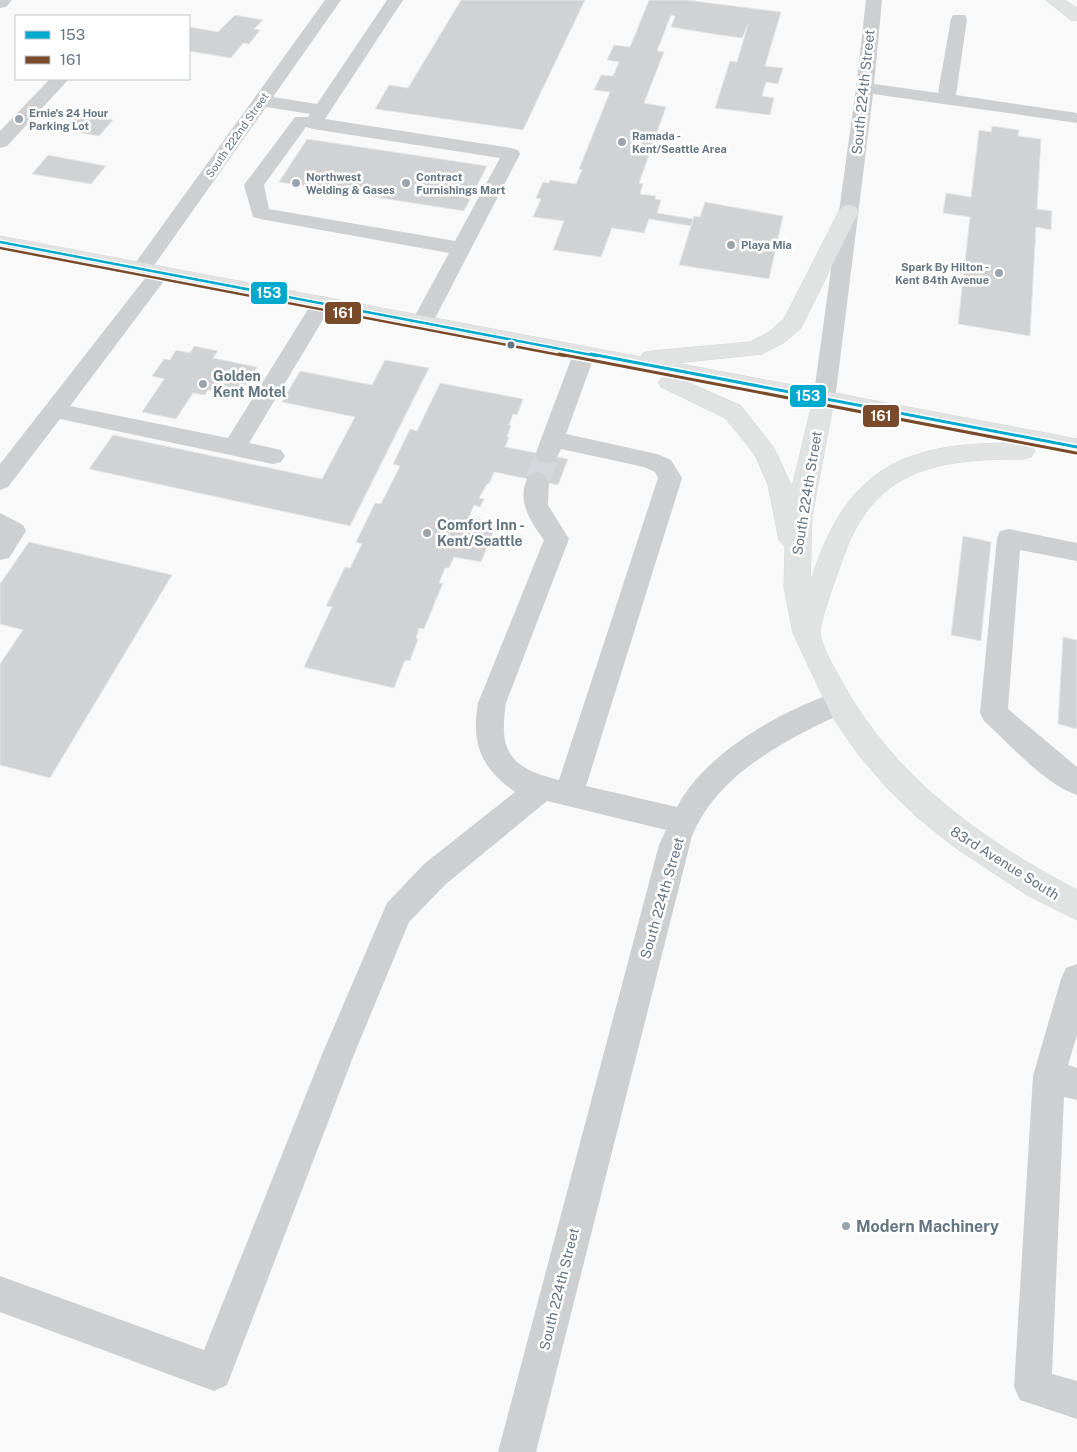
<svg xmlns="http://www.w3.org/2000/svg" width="1077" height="1452" viewBox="0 0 1077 1452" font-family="'Public Sans',sans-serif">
  <rect width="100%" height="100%" fill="#f9f9f9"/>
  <!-- building -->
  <g fill="#d0d2d3" stroke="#e8e8e8">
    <path d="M 461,0 L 585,0 L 523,130 L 375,109 L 389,85 L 408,88 Z"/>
    <path d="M 649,0 L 686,0 L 781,12 L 765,66 L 783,68 L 778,84 L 766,82 L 762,96 L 774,98 L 770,115 L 715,108 L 730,61 L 737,62 L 748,25 L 742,38 L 713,34 L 671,27 L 675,16 L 671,15 L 657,51 L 664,52 L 644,103 L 666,107 L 639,183 L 643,184 L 640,194 L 656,196 L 655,199 L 661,200 L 657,213 L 694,219 L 691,226 L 649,219 L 644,233 L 612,228 L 601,257 L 553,250 L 564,221 L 533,217 L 541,199 L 536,198 L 543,182 L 549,183 L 550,180 L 576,184 L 582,170 L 579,169 L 610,92 L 594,90 L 601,75 L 613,76 L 619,62 L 607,60 L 614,45 L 630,47 Z"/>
    <path d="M 235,15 L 263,20 L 254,29 L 260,30 L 249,44 L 243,43 L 231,58 L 189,51 L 189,27 L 218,32 Z"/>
    <path d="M 78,114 L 113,120 L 99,136 L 64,130 Z"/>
    <path d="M 992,126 L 1019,130 L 1018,136 L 1041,139 L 1037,209 L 1052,211 L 1051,230 L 1036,227 L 1030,336 L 958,324 L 970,217 L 943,213 L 946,193 L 971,197 L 979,130 L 991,132 Z"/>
    <path d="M 307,139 L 487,166 L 464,211 L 279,182 Z"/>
    <path d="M 48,155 L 106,166 L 91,184 L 32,174 Z"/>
    <path d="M 705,202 L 783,216 L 769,279 L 679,265 L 694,216 L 700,217 Z"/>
    <path d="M 194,346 L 218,351 L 213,358 L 257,367 L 240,394 L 208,390 L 205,395 L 193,393 L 176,419 L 142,412 L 164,379 L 152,376 L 164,359 L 170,360 L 176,350 L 190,353 Z"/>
    <path d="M 385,360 L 429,368 L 350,526 L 89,469 L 113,435 L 322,479 L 355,417 L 282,402 L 300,371 L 372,385 Z"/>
    <path d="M 440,383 L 523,399 L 517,415 L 513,414 L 509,425 L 511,425 L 507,437 L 509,437 L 505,447 L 568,459 L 558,485 L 494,472 L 489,484 L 487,484 L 479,498 L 484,499 L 480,507 L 474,505 L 469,517 L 497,523 L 481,562 L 454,557 L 449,568 L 445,568 L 439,583 L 443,583 L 424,629 L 419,628 L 416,638 L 418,639 L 410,661 L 405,660 L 394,688 L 304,667 L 332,607 L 326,606 L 345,567 L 350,568 L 362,544 L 356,542 L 375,503 L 381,504 L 400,466 L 393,464 L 410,429 L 417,431 Z"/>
    <path d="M 963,536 L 991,542 L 981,641 L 951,635 Z"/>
    <path d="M 29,542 L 172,575 L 50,778 L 0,765 L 0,664 L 23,630 L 0,624 L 0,584 Z"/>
    <path d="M 1063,637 L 1077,640 L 1077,729 L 1058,724 Z"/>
  </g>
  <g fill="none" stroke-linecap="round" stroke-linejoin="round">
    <!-- minor-tunnel -->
    <path stroke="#d4d8dc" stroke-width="25" stroke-dasharray="25 12" stroke-linecap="butt" d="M 537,481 L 547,455"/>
    <defs>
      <path id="major" d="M 849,205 L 856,207 L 859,211 L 801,328 L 785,342 L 762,354 L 676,363 L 1077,439 L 1077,455 L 1032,447 L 1035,451 L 1031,457 L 1023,459 C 947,459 883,465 849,542 C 844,555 819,622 820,632 C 821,647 834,667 841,680 C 893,777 982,840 1077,890 L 1077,920 L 1027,895 L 953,846 L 918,818 L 887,788 L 858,754 L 833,718 L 793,633 L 784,587 L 785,547 L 779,540 L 768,485 L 756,457 L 745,442 L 725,418 L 661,387 L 658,382 L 664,376 L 0,248 L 0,236 L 641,357 L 643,353 L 651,351 L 750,342 L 769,332 L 784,319 L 839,211 L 842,207 ZM 683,380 L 812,404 L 792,487 L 774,448 L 741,406 ZM 833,408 L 1012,443 C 897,443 845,472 810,583 L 812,517 Z"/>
      <path id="highway" d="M 1046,0 L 1065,0 L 1077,8 L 1077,21 L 1071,20 Z"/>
    </defs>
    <!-- major casing -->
    <use href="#major" stroke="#d5d6d7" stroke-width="1"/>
    <!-- highway casing -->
    <use href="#highway" stroke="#d5d6d6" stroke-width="1"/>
    <!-- minor -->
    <g fill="#cecfd0" fill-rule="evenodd">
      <path d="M 0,0 L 12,0 L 6,7 L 0,8 Z"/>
      <path d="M 325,0 L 341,0 L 273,97 L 317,104 L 387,0 L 403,0 L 325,119 L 511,148 L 518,150 L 520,154 L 430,328 L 422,330 L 414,328 L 411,323 L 449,253 L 260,219 L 253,217 L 244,185 L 295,117 L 308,117 L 310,114 L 266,107 L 148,274 L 141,275 L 134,274 L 131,269 ZM 306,127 L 313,129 L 500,158 L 455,241 L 269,209 L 264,185 Z"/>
      <path d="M 866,0 L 882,0 L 874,84 L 938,93 L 951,19 L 953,15 L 965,15 L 967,19 L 956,95 L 1077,113 L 1077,123 L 873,94 L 835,400 L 832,405 L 824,408 L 816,405 L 813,400 L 856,88 Z"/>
      <path d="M 50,79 L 69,79 L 7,146 L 0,148 L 0,131 Z"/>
      <path d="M 160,267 L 167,268 L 170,273 L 70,406 L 228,438 L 315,298 L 322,296 L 329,298 L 333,303 L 249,443 L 281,450 L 285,456 L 281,462 L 273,464 L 60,419 L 8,487 L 0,490 L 0,464 L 153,268 Z"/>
      <path d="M 584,347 L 592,349 L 595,354 L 566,434 L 657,454 L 671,460 L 682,478 L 586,786 L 677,807 C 705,753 780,711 837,692 L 847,695 L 851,703 L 847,711 C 786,740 719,772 692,836 L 536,1452 L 498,1452 L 659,845 L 666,830 L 547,801 L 446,884 L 409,922 L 355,1052 L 227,1385 L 214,1391 L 0,1312 L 0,1276 L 204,1350 L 323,1052 L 387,903 L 424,864 L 515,792 C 481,768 471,744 478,703 L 544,540 C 530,521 515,499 529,475 L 537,472 L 545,475 L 549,481 L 548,505 L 569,539 L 506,703 C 498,753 511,768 559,780 L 658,478 L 655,472 L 644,467 L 561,449 L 555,461 L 547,463 L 539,461 L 535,455 L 573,354 L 576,349 Z"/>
      <path d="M 0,513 L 23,525 L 26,531 L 9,558 L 0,560 Z"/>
      <path d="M 1009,529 L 1077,543 L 1077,561 L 1020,550 L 1008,709 L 1077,767 L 1077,795 C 1044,784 1010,744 984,721 L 980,713 L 997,538 L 1000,531 Z"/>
      <path d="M 1077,964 L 1077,1035 L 1068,1065 L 1077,1068 L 1077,1100 L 1064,1097 L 1052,1374 L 1077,1381 L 1077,1419 L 1020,1400 L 1014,1387 L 1033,1076 L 1061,979 L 1066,968 Z"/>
    </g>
    <!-- major -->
    <use href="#major" fill="#e1e2e2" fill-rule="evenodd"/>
    <!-- highway -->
    <use href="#highway" fill="#e1e2e2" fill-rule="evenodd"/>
    <defs>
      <path id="bus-1-far1" d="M 0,242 L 597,356"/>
      <path id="bus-1" d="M 591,354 L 1077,447"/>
      <path id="bus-2-far1" d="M 0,248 L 565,356"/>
      <path id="bus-2" d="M 559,354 L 1076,453"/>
    </defs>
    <!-- bus-1-far1 casing -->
    <use href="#bus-1-far1" stroke="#fff" stroke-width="5"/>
    <!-- bus-1 casing -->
    <use href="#bus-1" stroke="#fff" stroke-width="6"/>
    <!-- bus-2-far1 casing -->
    <use href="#bus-2-far1" stroke="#fff" stroke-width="5"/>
    <!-- bus-2 casing -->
    <use href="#bus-2" stroke="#fff" stroke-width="6"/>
    <!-- bus-1-far1 -->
    <use href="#bus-1-far1" stroke="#00a9ce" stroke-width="2.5"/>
    <!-- bus-1 -->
    <use href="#bus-1" stroke="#00a9ce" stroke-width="3"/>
    <!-- bus-2-far1 -->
    <use href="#bus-2-far1" stroke="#7a4b2a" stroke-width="2.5"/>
    <!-- bus-2 -->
    <use href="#bus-2" stroke="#7a4b2a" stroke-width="3"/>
  </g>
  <!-- markers -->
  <g fill="#99a4ac" stroke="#fff" stroke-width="2">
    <circle cx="19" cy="119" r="5"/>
    <circle cx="622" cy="142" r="5"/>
    <circle cx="296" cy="183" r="5"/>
    <circle cx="406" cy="183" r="5"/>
    <circle cx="731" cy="245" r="5"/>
    <circle cx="999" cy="273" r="5"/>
    <circle cx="203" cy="384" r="5"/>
    <circle cx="427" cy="533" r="5"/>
    <circle cx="846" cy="1226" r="5"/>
  </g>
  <circle fill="#657683" stroke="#fff" stroke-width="2" cx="511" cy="345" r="4.5"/>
  <g text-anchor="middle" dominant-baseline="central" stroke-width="5" stroke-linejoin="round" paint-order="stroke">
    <!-- far-poi labels -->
    <g font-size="11" font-weight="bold" fill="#657683" stroke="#fff" text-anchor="start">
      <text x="29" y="113">Ernie's 24 Hour<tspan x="29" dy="13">Parking Lot</tspan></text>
      <text x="632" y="136">Ramada -<tspan x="632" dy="13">Kent/Seattle Area</tspan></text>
      <text x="306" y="177">Northwest<tspan x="306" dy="13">Welding &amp; Gases</tspan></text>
      <text x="416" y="177">Contract<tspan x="416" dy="13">Furnishings Mart</tspan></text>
      <text x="741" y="245">Playa Mia</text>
      <text x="989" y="267" text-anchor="end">Spark By Hilton -<tspan x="989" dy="13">Kent 84th Avenue</tspan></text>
    </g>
    <!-- far-street labels -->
    <g font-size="11" fill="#657683" stroke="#fff">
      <text transform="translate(237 135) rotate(-55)">South 222nd Street</text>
    </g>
    <!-- street labels -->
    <g font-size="14" fill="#657683" stroke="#fff">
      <text transform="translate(863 92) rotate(-84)">South 224th Street</text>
      <text transform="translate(807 493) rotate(-81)">South 224th Street</text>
      <text transform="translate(1005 863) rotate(32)">83rd Avenue South</text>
      <text transform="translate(662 898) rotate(-74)">South 224th Street</text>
      <text transform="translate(559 1289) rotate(-76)">South 224th Street</text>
    </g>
    <!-- poi labels -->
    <g font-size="14" font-weight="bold" fill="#657683" stroke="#fff" text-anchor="start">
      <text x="213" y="376">Golden<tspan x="213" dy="16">Kent Motel</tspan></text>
      <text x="437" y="525">Comfort Inn -<tspan x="437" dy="16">Kent/Seattle</tspan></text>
    </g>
    <!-- near-poi labels -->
    <g font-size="16" font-weight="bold" fill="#657683" stroke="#fff" text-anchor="start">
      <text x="856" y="1226">Modern Machinery</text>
    </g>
  </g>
  <g stroke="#fff" stroke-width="2">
    <rect x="250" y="281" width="38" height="24" rx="5" fill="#00a9ce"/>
    <rect x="324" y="301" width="38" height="24" rx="5" fill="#7a4b2a"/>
    <rect x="789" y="384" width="38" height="24" rx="5" fill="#00a9ce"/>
    <rect x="862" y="404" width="38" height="24" rx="5" fill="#7a4b2a"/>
  </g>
  <g font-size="14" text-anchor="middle" font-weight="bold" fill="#fff">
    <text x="269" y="298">153</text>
    <text x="343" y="318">161</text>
    <text x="808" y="401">153</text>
    <text x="881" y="421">161</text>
  </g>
  <!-- legend -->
  <rect x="15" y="15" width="175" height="65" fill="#ffffff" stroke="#c1c8cd"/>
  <rect x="25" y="31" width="25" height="8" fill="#00a9ce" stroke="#c1c8cd"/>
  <text x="60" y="40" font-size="15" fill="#657683">153</text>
  <rect x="25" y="56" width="25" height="8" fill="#7a4b2a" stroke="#c1c8cd"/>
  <text x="60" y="65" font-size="15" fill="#657683">161</text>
</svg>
